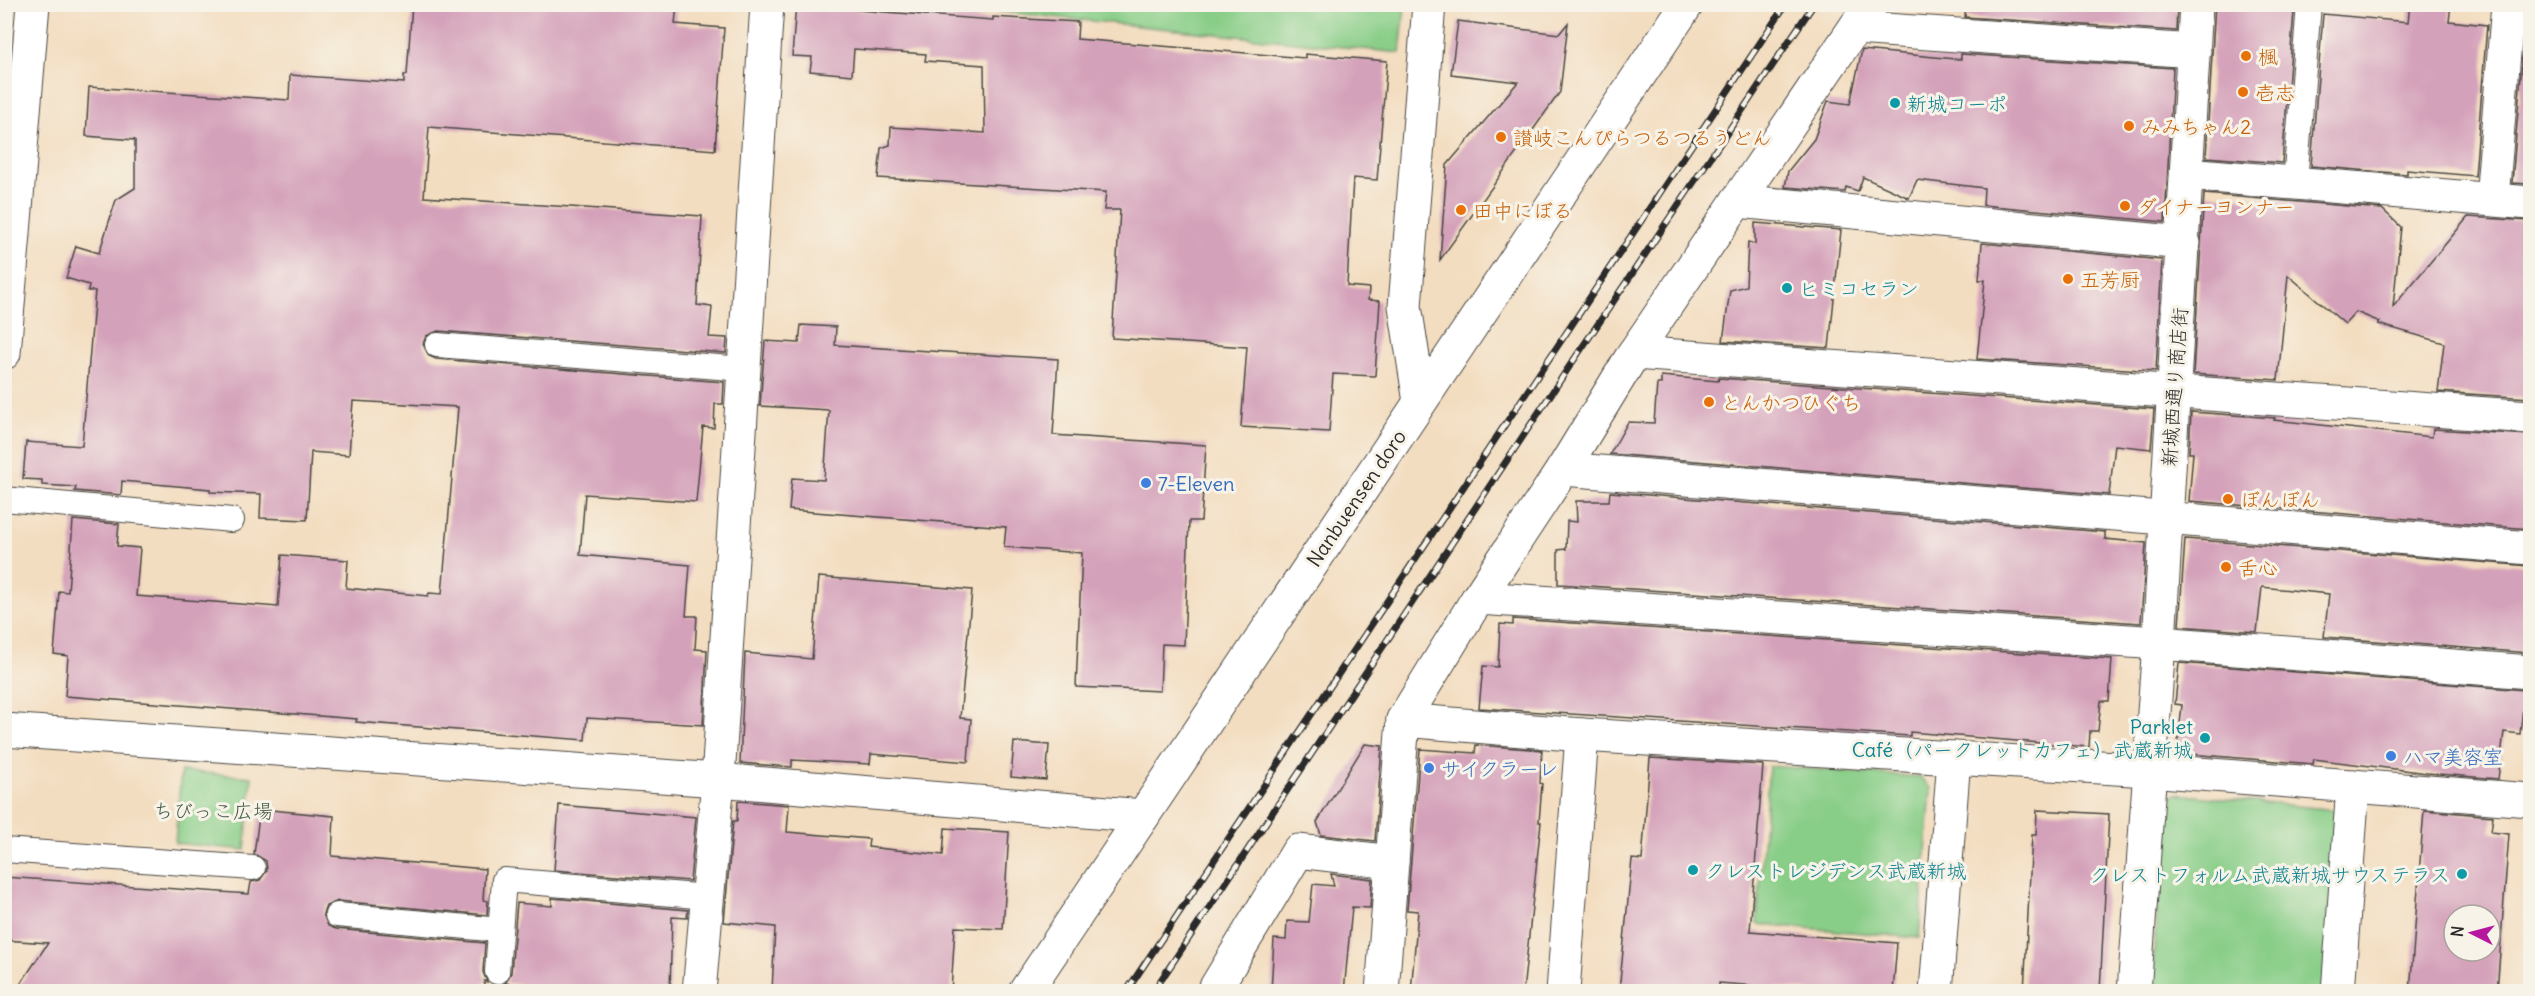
<svg xmlns="http://www.w3.org/2000/svg" width="2535" height="996" viewBox="0 0 2535 996" font-family="Delius,'Klee One',sans-serif">
  <rect width="100%" height="100%" fill="#f7f3e8"/>
  <filter id="ink" filterUnits="userSpaceOnUse"><feTurbulence type="fractalNoise" baseFrequency=".0167" numOctaves="2"/><feDisplacementMap in="SourceGraphic" scale="12" xChannelSelector="R" yChannelSelector="G"/><feConvolveMatrix kernelMatrix="1 2 1 2 8 2 1 2 1" color-interpolation-filters="sRGB"/></filter>
  <filter id="wash" filterUnits="userSpaceOnUse"><feTurbulence type="fractalNoise" baseFrequency=".008" numOctaves="4" result="noise"/><feDisplacementMap in="SourceGraphic" scale="24" xChannelSelector="R" yChannelSelector="G"/><feGaussianBlur stdDeviation="1.35" result="paint"/><feColorMatrix in="noise" values="0 0 0 0 0 0 0 0 0 0 0 0 0 0 0 0 0 1.4 0 .05"/><feComposite in="paint" operator="in"/></filter>
  <g filter="url(#wash)">
    <rect width="100%" height="100%" fill="#f3ddc0"/>
    <!-- green -->
    <g fill="#89ce88" stroke="#5a7c5a" stroke-width="1.5">
      <path d="M 975,4 L 1405,4 L 1405,5 L 1400,53 L 974,9 Z"/>
      <path d="M 1769,766 L 1920,777 L 1931,789 L 1919,938 L 1757,924 Z"/>
      <path d="M 181,771 L 252,777 L 245,850 L 175,843 Z"/>
      <path d="M 2176,794 L 2335,810 L 2327,991 L 2151,992 L 2165,802 Z"/>
    </g>
    <g id="blocks">
      <!-- building -->
      <g fill="#d4a1ba" fill-rule="evenodd">
        <path d="M 412,4 L 677,4 L 675,24 L 724,28 L 715,150 L 429,127 L 424,197 L 702,216 L 697,305 L 712,307 L 709,337 L 727,338 L 726,353 L 438,331 L 426,336 L 423,344 L 429,356 L 436,359 L 724,382 L 723,404 L 715,404 L 714,428 L 703,427 L 696,502 L 585,494 L 580,555 L 690,565 L 686,616 L 697,616 L 695,649 L 707,650 L 703,725 L 587,718 L 585,740 L 356,722 L 357,719 L 65,696 L 68,656 L 54,654 L 59,591 L 68,592 L 73,520 L 119,524 L 117,546 L 140,548 L 136,596 L 278,607 L 282,555 L 348,560 L 346,588 L 428,596 L 429,593 L 442,594 L 458,407 L 353,401 L 349,455 L 311,452 L 307,520 L 260,518 L 261,494 L 210,492 L 210,489 L 122,481 L 121,495 L 75,491 L 76,487 L 42,485 L 42,480 L 23,479 L 26,442 L 82,446 L 95,291 L 88,291 L 89,285 L 66,278 L 76,246 L 99,253 L 116,200 L 135,188 L 135,140 L 86,136 L 89,87 L 289,100 L 290,75 L 404,83 L 404,75 L 407,75 Z"/>
        <path d="M 796,4 L 857,7 L 857,10 L 993,20 L 993,17 L 1078,22 L 1077,39 L 1305,58 L 1305,54 L 1387,61 L 1377,180 L 1353,178 L 1347,286 L 1369,288 L 1368,300 L 1380,301 L 1375,376 L 1333,374 L 1329,432 L 1241,427 L 1247,347 L 1112,338 L 1120,210 L 1104,210 L 1106,192 L 878,178 L 881,148 L 890,145 L 891,127 L 985,133 L 984,65 L 925,61 L 926,54 L 854,49 L 852,75 L 810,71 L 812,57 L 792,56 Z"/>
        <path d="M 1966,4 L 2177,4 L 2176,31 L 1965,17 Z"/>
        <path d="M 2215,4 L 2279,4 L 2278,10 L 2294,11 L 2282,163 L 2206,157 Z"/>
        <path d="M 2410,4 L 2451,4 L 2449,21 L 2487,25 L 2475,176 L 2407,170 L 2407,174 L 2311,166 L 2323,14 L 2408,22 Z"/>
        <path d="M 1458,21 L 1559,34 L 1568,23 L 1560,92 L 1440,260 L 1447,165 L 1518,82 L 1451,74 Z"/>
        <path d="M 2525,28 L 2530,29 L 2530,184 L 2512,183 Z"/>
        <path d="M 1862,50 L 1955,59 L 1961,59 L 1961,54 L 2173,68 L 2165,222 L 1983,205 L 1984,188 L 1917,180 L 1909,198 L 1863,177 L 1858,191 L 1846,187 L 1845,192 L 1785,187 L 1788,171 L 1814,139 L 1828,101 L 1850,104 Z"/>
        <path d="M 2204,194 L 2382,209 L 2401,227 L 2393,307 L 2468,217 L 2530,221 L 2530,398 L 2438,392 L 2444,343 L 2378,324 L 2380,322 L 2356,312 L 2345,324 L 2288,275 L 2278,380 L 2193,374 Z"/>
        <path d="M 1755,223 L 1841,230 L 1829,348 L 1723,341 L 1730,290 L 1746,286 L 1748,242 L 1755,244 Z"/>
        <path d="M 1982,243 L 2162,260 L 2156,371 L 1977,359 L 1985,280 L 1979,280 Z"/>
        <path d="M 801,325 L 836,327 L 835,345 L 1058,359 L 1053,435 L 1206,445 L 1201,521 L 1189,521 L 1184,645 L 1162,644 L 1160,691 L 1076,687 L 1082,553 L 1004,547 L 1006,527 L 789,510 L 792,478 L 824,480 L 829,410 L 760,406 L 765,341 L 799,343 Z"/>
        <path d="M 1661,376 L 1718,381 L 1719,378 L 2154,409 L 2151,449 L 2115,445 L 2109,495 L 1610,454 L 1628,422 L 1654,423 L 1657,384 L 1661,384 Z"/>
        <path d="M 2191,412 L 2275,418 L 2274,420 L 2432,437 L 2433,429 L 2530,435 L 2530,529 L 2189,501 L 2193,453 L 2189,453 Z"/>
        <path d="M 1610,492 L 2105,532 L 2105,539 L 2146,543 L 2141,623 L 1558,584 L 1558,550 L 1566,549 L 1567,521 L 1577,522 L 1576,501 L 1609,501 Z"/>
        <path d="M 2185,539 L 2530,566 L 2530,653 L 2324,637 L 2329,594 L 2262,587 L 2257,632 L 2179,626 Z"/>
        <path d="M 819,577 L 972,590 L 960,718 L 971,719 L 968,762 L 871,754 L 870,764 L 792,760 L 792,767 L 740,763 L 745,653 L 812,659 Z"/>
        <path d="M 1513,619 L 2112,659 L 2109,701 L 2101,701 L 2098,731 L 2090,731 L 2089,747 L 1910,732 L 1910,736 L 1479,708 L 1483,666 L 1498,667 L 1500,624 L 1513,625 Z"/>
        <path d="M 2179,663 L 2525,690 L 2520,734 L 2504,732 L 2498,779 L 2427,773 L 2314,759 L 2313,764 L 2177,753 L 2182,705 L 2175,704 Z"/>
        <path d="M 1014,742 L 1049,745 L 1046,780 L 1011,777 Z"/>
        <path d="M 1365,744 L 1382,746 L 1375,841 L 1321,835 L 1317,822 Z"/>
        <path d="M 1476,745 L 1542,750 L 1540,783 L 1542,784 L 1539,822 L 1541,822 L 1523,992 L 1411,992 L 1418,911 L 1407,910 L 1420,749 L 1475,753 Z"/>
        <path d="M 1650,758 L 1763,765 L 1750,931 L 1897,943 L 1893,992 L 1809,992 L 1809,990 L 1719,983 L 1719,992 L 1619,992 L 1632,859 L 1642,860 Z"/>
        <path d="M 738,801 L 789,805 L 787,832 L 869,839 L 868,847 L 943,855 L 945,828 L 1009,832 L 1003,929 L 955,927 L 951,992 L 772,992 L 775,927 L 724,922 L 733,821 L 737,821 Z"/>
        <path d="M 559,805 L 696,817 L 690,881 L 554,870 Z"/>
        <path d="M 260,809 L 334,816 L 332,856 L 485,869 L 483,900 L 488,901 L 487,915 L 338,901 L 326,906 L 323,914 L 328,926 L 336,929 L 485,943 L 483,972 L 487,982 L 484,981 L 484,992 L 15,992 L 48,943 L 4,940 L 4,877 L 249,894 L 251,882 L 260,880 L 267,870 L 266,861 L 254,854 Z"/>
        <path d="M 2037,810 L 2109,814 L 2100,992 L 2024,992 L 2032,835 L 2036,835 Z"/>
        <path d="M 2424,810 L 2493,816 L 2491,832 L 2509,834 L 2497,992 L 2410,992 ZM 2454,915 L 2490,915 L 2490,951 L 2454,951 Z"/>
        <path d="M 1331,874 L 1372,879 L 1370,908 L 1352,907 L 1344,992 L 1271,992 L 1274,939 L 1286,940 L 1287,921 L 1309,922 L 1313,884 L 1334,886 Z"/>
        <path d="M 552,898 L 688,910 L 687,918 L 672,917 L 670,992 L 599,992 L 505,983 L 511,973 L 517,903 L 552,906 Z"/>
      </g>
    </g>
  </g>
  <g filter="url(#ink)">
    <use href="#blocks" fill-opacity="0" stroke="#494641" stroke-width="1.5"/>
    <g fill="none" stroke-linecap="round" stroke-linejoin="round">
      <defs>
        <g id="service">
          <path d="M 2295,183 L 2309,4"/>
          <path d="M 437,345 L 744,369"/>
          <path d="M 4,499 L 232,520"/>
          <path d="M 4,850 L 253,868"/>
          <path d="M 337,915 L 500,930"/>
          <path d="M 497,972 L 504,880 L 708,897"/>
        </g>
        <g id="minor">
          <path d="M 1855,28 L 2194,51"/>
          <path d="M 2187,174 L 2530,203"/>
          <path d="M 2492,199 L 2508,4"/>
          <path d="M 1737,201 L 2184,243"/>
          <path d="M 4,353 L 33,4"/>
          <path d="M 1634,353 L 2530,417"/>
          <path d="M 1420,402 L 1405,306 L 1429,4"/>
          <path d="M 1563,469 L 2530,548"/>
          <path d="M 1478,598 L 2159,643 L 2530,672"/>
          <path d="M 1403,720 L 1582,735 L 2148,770 L 2530,800"/>
          <path d="M 4,730 L 718,780 L 1143,816"/>
          <path d="M 699,992 L 718,780 L 767,4"/>
          <path d="M 1213,992 L 1298,851 L 1392,862"/>
          <path d="M 1382,992 L 1403,720 L 1478,598 L 1563,469 L 1634,353 L 1871,4"/>
          <path d="M 1563,992 L 1582,735"/>
          <path d="M 1936,992 L 1954,758"/>
          <path d="M 2134,992 L 2159,643 L 2196,4"/>
          <path d="M 2338,992 L 2353,786"/>
        </g>
        <path id="tertiary" d="M 1025,992 L 1687,4"/>
      </defs>
      <!-- service casing -->
      <use href="#service" stroke="#494641" stroke-width="26"/>
      <!-- minor casing -->
      <use href="#minor" stroke="#494641" stroke-width="35"/>
      <!-- tertiary casing -->
      <use href="#tertiary" stroke="#494641" stroke-width="35"/>
      <!-- service -->
      <use href="#service" stroke="#fff" stroke-width="24"/>
      <!-- minor -->
      <use href="#minor" stroke="#fff" stroke-width="33"/>
      <!-- tertiary -->
      <use href="#tertiary" stroke="#fff" stroke-width="33"/>
      <defs>
        <g id="rail">
          <path d="M 1126,992 L 1786,4"/>
          <path d="M 1153,992 L 1565,373 L 1814,4"/>
        </g>
      </defs>
      <!-- rail casing -->
      <use href="#rail" stroke="#2b2b2b" stroke-width="7"/>
      <!-- rail -->
      <use href="#rail" stroke="#f7f3e8" stroke-width="4.5" stroke-dasharray="14" stroke-linecap="butt"/>
    </g>
  </g>
  <!-- markers -->
  <g fill="#e8710a" stroke="#f7f3e8" stroke-width="2">
    <circle cx="2246" cy="56" r="6"/>
    <circle cx="2243" cy="92" r="6"/>
    <circle cx="2129" cy="126" r="6"/>
    <circle cx="1501" cy="137" r="6"/>
    <circle cx="2125" cy="206" r="6"/>
    <circle cx="1461" cy="210" r="6"/>
    <circle cx="2068" cy="279" r="6"/>
    <circle cx="1709" cy="402" r="6"/>
    <circle cx="2228" cy="499" r="6"/>
    <circle cx="2226" cy="567" r="6"/>
  </g>
  <g fill="#0f9aa8" stroke="#f7f3e8" stroke-width="2">
    <circle cx="1895" cy="103" r="6"/>
    <circle cx="1787" cy="288" r="6"/>
    <circle cx="2205" cy="738" r="6"/>
    <circle cx="1693" cy="870" r="6"/>
    <circle cx="2462" cy="874" r="6"/>
  </g>
  <g fill="#3f7fe0" stroke="#f7f3e8" stroke-width="2">
    <circle cx="1146" cy="483" r="6"/>
    <circle cx="2391" cy="756" r="6"/>
    <circle cx="1429" cy="768" r="6"/>
  </g>
  <g text-anchor="middle" dominant-baseline="central" stroke-width="6" stroke-linejoin="round" paint-order="stroke">
    <!-- food labels -->
    <g font-size="20" fill="#c56008" stroke="#f7f3e8" text-anchor="start">
      <text x="2258" y="56">楓</text>
      <text x="2255" y="92">壱志</text>
      <text x="2141" y="126">みみちゃん2</text>
      <text x="1513" y="137">讃岐こんぴらつるつるうどん</text>
      <text x="2137" y="206">ダイナーヨンナー</text>
      <text x="1473" y="210">田中にぼる</text>
      <text x="2080" y="279">五芳厨</text>
      <text x="1721" y="402">とんかつひぐち</text>
      <text x="2240" y="499">ぼんぼん</text>
      <text x="2238" y="567">舌心</text>
    </g>
    <!-- culture labels -->
    <g font-size="20" fill="#0d838f" stroke="#f7f3e8" text-anchor="start">
      <text x="1907" y="103">新城コーポ</text>
      <text x="1799" y="288">ヒミコセラン</text>
      <text x="2193" y="726" text-anchor="end">Parklet<tspan x="2193" dy="23">Café（パークレットカフェ）武蔵新城</tspan></text>
      <text x="1705" y="870">クレストレジデンス武蔵新城</text>
      <text x="2450" y="874" text-anchor="end">クレストフォルム武蔵新城サウステラス</text>
    </g>
    <!-- street labels -->
    <g font-size="20" fill="#2b2b2b" stroke="#f7f3e8">
      <text transform="translate(2174 387) rotate(-86)">新城西通り商店街</text>
      <text transform="translate(1356 498) rotate(-56)">Nanbuensen doro</text>
    </g>
    <!-- shop labels -->
    <g font-size="20" fill="#366cbe" stroke="#f7f3e8" text-anchor="start">
      <text x="1158" y="483">7-Eleven</text>
      <text x="2403" y="756">ハマ美容室</text>
      <text x="1441" y="768">サイクラーレ</text>
    </g>
    <!-- park labels -->
    <g font-size="20" fill="#475c47" stroke="#f7f3e8">
      <text x="213" y="810">ちびっこ広場</text>
    </g>
  </g>
  <!-- margin -->
  <rect width="2535" height="996" fill="none" stroke="#f7f3e8" stroke-width="24"/>
  <!-- north arrow -->
  <g transform="translate(2472 933) rotate(276)"><circle r="28" fill="#f7f3e8" stroke="#a5a39c" stroke-width="1.5"/>
  <path d="M0-4.5L10 22L0 15L-10 22Z" fill="#b5179e"/>
  <text y="-9" font-size="16" font-weight="bold" text-anchor="middle" fill="#2b2b2b">N</text>
  </g>
</svg>
